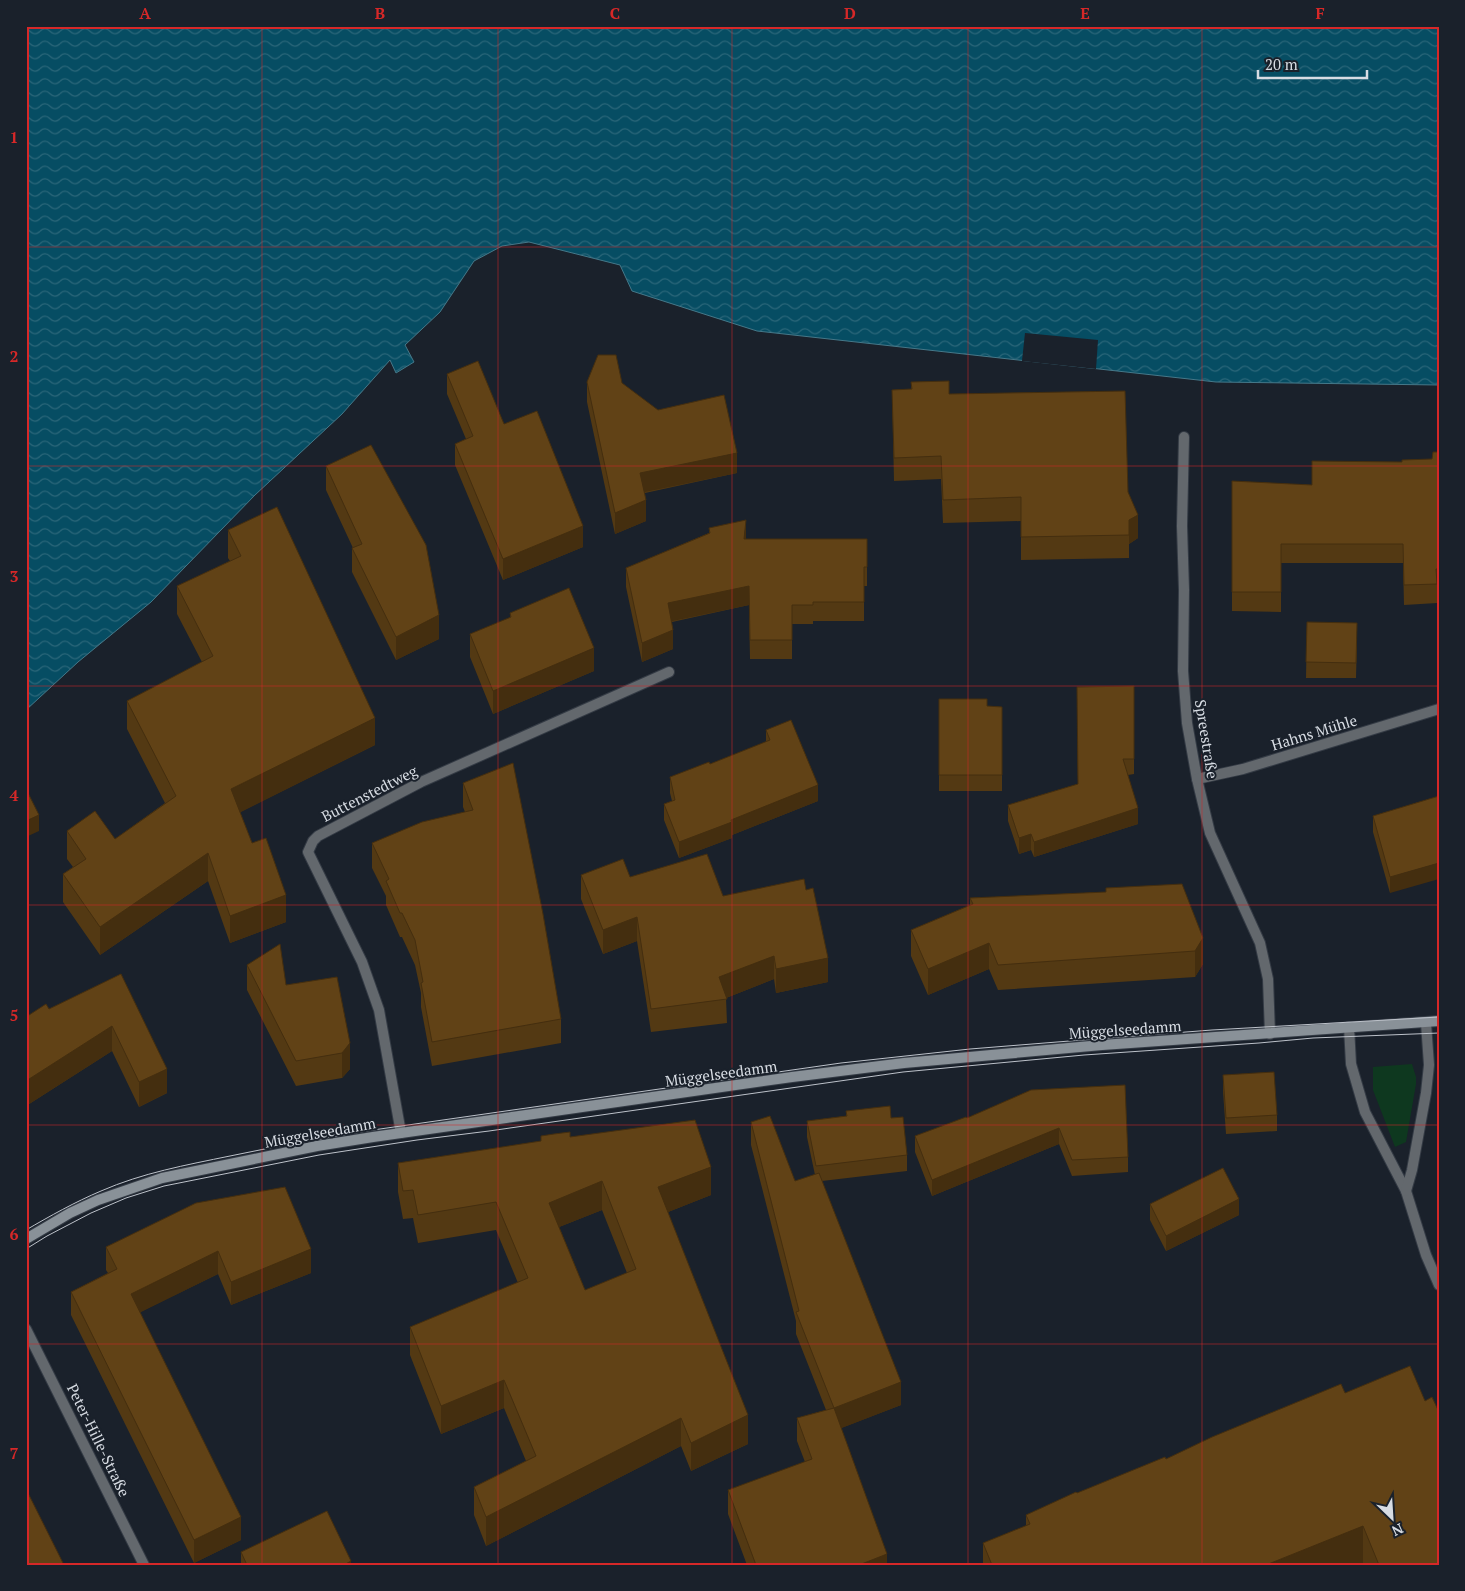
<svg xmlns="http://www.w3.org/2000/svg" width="1465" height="1591" viewBox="0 0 1465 1591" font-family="'PT Serif',serif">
  <defs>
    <pattern id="water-waves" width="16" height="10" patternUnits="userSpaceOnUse" patternTransform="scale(1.25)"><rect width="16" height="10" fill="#064d63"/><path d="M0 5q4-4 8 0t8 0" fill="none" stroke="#2a6679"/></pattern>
  </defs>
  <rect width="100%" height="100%" fill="#1a212b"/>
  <!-- green -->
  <path fill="#0e381f" d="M 1412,1064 L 1416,1077 L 1416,1084 L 1406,1142 L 1395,1147 L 1373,1090 L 1373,1067 Z"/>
  <!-- water -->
  <path fill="url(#water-waves)" stroke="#457889" d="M 26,26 L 1439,26 L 1439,385 L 1216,382 L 757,331 L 632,291 L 620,265 L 529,242 L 502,246 L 474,261 L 440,312 L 405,345 L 414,362 L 396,373 L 390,360 L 342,414 L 255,495 L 151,602 L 78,662 L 26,710 Z"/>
  <!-- pier -->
  <path fill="#1a212b" d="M 1025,333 L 1098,340 L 1096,369 L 1022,361 Z"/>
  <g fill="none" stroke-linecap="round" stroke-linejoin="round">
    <defs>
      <g id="minor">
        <path d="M 1184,437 L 1182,526 L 1184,590 L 1183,671 L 1187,723 L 1197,779 L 1210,833 L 1260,943 L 1268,979 L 1270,1034"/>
        <path d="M 1197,779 L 1243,769 L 1439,709"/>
        <path d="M 1349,1027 L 1351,1064 L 1365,1112 L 1406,1191 L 1426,1255 L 1439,1285"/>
        <path d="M 401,1133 L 379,1010 L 362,962 L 308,852 L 313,841 L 318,836 L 421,782 L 669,672"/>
        <path d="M 1406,1191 L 1412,1170 L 1426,1093 L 1429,1065 L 1426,1023"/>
        <path d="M 26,1329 L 144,1565"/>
      </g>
      <path id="secondary" d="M 26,1239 L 70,1213 L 98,1200 L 162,1178 L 317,1146 L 373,1137 L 792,1077 L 904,1063 L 1102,1045 L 1439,1021"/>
    </defs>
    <!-- minor casing -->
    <use href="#minor" stroke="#343b45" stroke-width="12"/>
    <!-- secondary casing -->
    <use href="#secondary" stroke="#343b45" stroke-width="12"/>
    <!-- minor -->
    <use href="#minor" stroke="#63686d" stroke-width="10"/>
    <!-- secondary -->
    <use href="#secondary" stroke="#899198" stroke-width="10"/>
    <!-- tram -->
    <g stroke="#bdc2ca" stroke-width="1">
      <path d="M 26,1230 C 50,1216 75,1202 101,1191 C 142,1173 186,1165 230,1156 C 277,1146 325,1138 373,1130 L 841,1063 L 970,1049 L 1082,1040 L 1212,1030 L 1439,1017"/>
      <path d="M 26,1249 L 47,1236 L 91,1213 L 126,1198 L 164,1186 L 319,1155 L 417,1140 L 489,1131 L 903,1072 L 1084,1055 L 1259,1043 L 1313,1038 L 1439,1033"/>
    </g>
  </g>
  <!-- wall -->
  <g fill="#533913" fill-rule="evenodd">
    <path d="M 447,374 L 504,424 L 583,547 L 503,580 L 455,465 L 455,444 L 466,439 L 447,394 Z"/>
    <path d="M 587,382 L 622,383 L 737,473 L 645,493 L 646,521 L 615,534 L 587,402 Z"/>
    <path d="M 911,382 L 949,394 L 1128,492 L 1138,538 L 1129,544 L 1129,558 L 1021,560 L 1021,521 L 943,523 L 941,479 L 894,481 L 892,390 L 911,389 Z"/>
    <path d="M 1439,452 L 1439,588 L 1437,588 L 1437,603 L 1404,605 L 1403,563 L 1281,563 L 1281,612 L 1232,611 L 1232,481 L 1312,485 L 1402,462 L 1432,459 Z"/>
    <path d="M 326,466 L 439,639 L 396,660 L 352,572 L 352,548 L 353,548 L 326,490 Z"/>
    <path d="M 709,528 L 746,539 L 867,539 L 867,586 L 864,586 L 864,621 L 813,621 L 813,624 L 792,624 L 792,659 L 750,659 L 749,605 L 672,622 L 673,649 L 642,662 L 626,587 L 626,568 L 709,533 Z"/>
    <path d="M 228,530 L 375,745 L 240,812 L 252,843 L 286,922 L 230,943 L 208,881 L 100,955 L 63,902 L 63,874 L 73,867 L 67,859 L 67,831 L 115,839 L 165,803 L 127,729 L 127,701 L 202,662 L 177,614 L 177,586 L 230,561 L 228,558 Z"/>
    <path d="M 510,613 L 594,671 L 493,714 L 470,657 L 470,634 L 510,618 Z"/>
    <path d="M 1307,622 L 1357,639 L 1356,678 L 1306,678 Z"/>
    <path d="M 1077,687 L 1134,759 L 1134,774 L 1128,775 L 1138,824 L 1034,857 L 1031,850 L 1019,854 L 1008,821 L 1008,805 L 1078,784 Z"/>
    <path d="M 939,699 L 987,706 L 1002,707 L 1002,791 L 939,791 Z"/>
    <path d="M 766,730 L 818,801 L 732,835 L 732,838 L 679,858 L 664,820 L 664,804 L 672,801 L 670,793 L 670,777 L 710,764 L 766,742 Z"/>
    <path d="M 463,783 L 561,1019 L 561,1043 L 432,1066 L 421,1007 L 421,993 L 415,965 L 402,937 L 400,937 L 386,905 L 386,896 L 372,868 L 372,843 L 465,812 L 463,807 Z"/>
    <path d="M 1439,796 L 1390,893 L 1373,832 L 1373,816 Z"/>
    <path d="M 581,875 L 630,877 L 723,896 L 828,982 L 776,993 L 774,979 L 726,998 L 727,1023 L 651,1032 L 637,941 L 603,954 L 581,899 Z"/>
    <path d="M 1182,884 L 1203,964 L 1195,977 L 998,990 L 989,969 L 928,995 L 911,956 L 911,930 L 970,905 L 970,898 L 1106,892 Z"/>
    <path d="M 247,965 L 286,985 L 337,977 L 350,1069 L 342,1078 L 296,1086 L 247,990 Z"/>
    <path d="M 121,974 L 167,1093 L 139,1107 L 112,1051 L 26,1106 L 26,1017 L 49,1009 Z"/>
    <path d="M 1223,1075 L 1277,1115 L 1277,1131 L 1226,1134 L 1223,1091 Z"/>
    <path d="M 1031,1090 L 1128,1157 L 1128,1172 L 1072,1176 L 1059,1144 L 932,1196 L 915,1152 L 915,1136 L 967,1118 Z"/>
    <path d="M 846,1111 L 891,1118 L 907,1155 L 907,1171 L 822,1181 L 901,1405 L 841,1428 L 887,1565 L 747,1565 L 728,1514 L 728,1490 L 805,1462 L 797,1441 L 797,1418 L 826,1410 L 796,1334 L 796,1321 L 751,1145 L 751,1122 L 795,1181 L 815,1175 L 807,1137 L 807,1121 L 846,1116 Z"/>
    <path d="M 570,1137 L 711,1195 L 668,1212 L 748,1444 L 691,1471 L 681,1446 L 486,1546 L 474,1515 L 474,1487 L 526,1461 L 504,1408 L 441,1434 L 410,1355 L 410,1327 L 518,1283 L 496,1230 L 418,1243 L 413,1218 L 403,1219 L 398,1192 L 398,1163 ZM 602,1210 L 627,1273 L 585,1290 L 559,1227 Z"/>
    <path d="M 196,1203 L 311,1273 L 231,1305 L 218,1274 L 140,1312 L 241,1540 L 194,1563 L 71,1315 L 71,1292 L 108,1273 L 106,1270 L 106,1247 Z"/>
    <path d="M 1150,1204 L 1239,1215 L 1166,1251 L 1150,1220 Z"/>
    <path d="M 1345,1393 L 1425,1401 L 1439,1565 L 983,1565 L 983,1543 L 1026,1526 L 1026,1515 L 1077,1493 L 1166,1459 Z"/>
    <path d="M 241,1552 L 351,1565 L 241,1565 Z"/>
  </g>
  <!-- shaded-wall -->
  <g fill="#442e0f">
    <path d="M 737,453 L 737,473 L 640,493 L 640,473 Z"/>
    <path d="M 646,500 L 646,521 L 615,534 L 615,513 Z"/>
    <path d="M 1138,515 L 1138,538 L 1129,544 L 1129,558 L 1129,520 Z"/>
    <path d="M 746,520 L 746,539 L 744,539 Z"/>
    <path d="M 583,526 L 583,547 L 503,580 L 503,559 Z"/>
    <path d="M 749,586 L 749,605 L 668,622 L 668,603 Z"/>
    <path d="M 439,615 L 439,639 L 396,660 L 396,637 Z"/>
    <path d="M 673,630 L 673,649 L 642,662 L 642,643 Z"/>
    <path d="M 594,648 L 594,671 L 493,714 L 493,691 Z"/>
    <path d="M 375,718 L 375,745 L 231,817 L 231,789 Z"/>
    <path d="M 818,785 L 818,801 L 732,835 L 732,838 L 679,858 L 679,842 L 731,820 Z"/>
    <path d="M 1138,808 L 1138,824 L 1034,857 L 1034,842 Z"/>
    <path d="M 39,815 L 39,831 L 26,837 L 26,821 Z"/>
    <path d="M 1031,834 L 1031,850 L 1019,854 L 1019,838 Z"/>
    <path d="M 208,853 L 208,881 L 100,955 L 100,927 Z"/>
    <path d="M 1439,863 L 1439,879 L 1390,893 L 1390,877 Z"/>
    <path d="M 286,895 L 286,922 L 230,943 L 230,916 Z"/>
    <path d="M 637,917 L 637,941 L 603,954 L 603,930 Z"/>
    <path d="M 1203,938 L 1203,964 L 1195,977 L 1195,951 Z"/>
    <path d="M 989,943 L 989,969 L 928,995 L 928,969 Z"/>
    <path d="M 774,956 L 774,979 L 721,1000 L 719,977 Z"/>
    <path d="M 828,958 L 828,982 L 776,993 L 776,969 Z"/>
    <path d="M 112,1026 L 112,1051 L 26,1106 L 26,1081 Z"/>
    <path d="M 350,1043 L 350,1069 L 342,1078 L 342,1053 Z"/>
    <path d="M 167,1069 L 167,1093 L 139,1107 L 139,1082 Z"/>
    <path d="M 1059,1128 L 1059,1144 L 932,1196 L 932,1180 Z"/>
    <path d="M 711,1167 L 711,1195 L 658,1216 L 658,1187 Z"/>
    <path d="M 602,1181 L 602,1210 L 549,1231 L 549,1203 Z"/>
    <path d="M 1239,1199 L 1239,1215 L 1166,1251 L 1166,1236 Z"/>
    <path d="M 311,1249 L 311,1273 L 231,1305 L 231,1282 Z"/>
    <path d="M 218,1251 L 218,1274 L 131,1317 L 131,1294 Z"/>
    <path d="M 504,1380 L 504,1408 L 441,1434 L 441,1406 Z"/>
    <path d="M 901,1382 L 901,1405 L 834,1431 L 834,1408 Z"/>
    <path d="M 748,1415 L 748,1444 L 691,1471 L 691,1443 Z"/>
    <path d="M 681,1418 L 681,1446 L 486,1546 L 486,1517 Z"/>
    <path d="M 241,1517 L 241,1540 L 194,1563 L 194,1540 Z"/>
    <path d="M 1363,1526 L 1363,1565 L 1266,1565 Z"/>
    <path d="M 887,1554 L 887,1565 L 859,1565 Z"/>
    <path d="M 351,1561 L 351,1565 L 344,1565 Z"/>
  </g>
  <!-- building -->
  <g fill="#614216" stroke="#442e0f" fill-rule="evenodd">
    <path d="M 598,355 L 616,355 L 622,383 L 658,410 L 724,395 L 737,453 L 640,473 L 646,500 L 615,513 L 587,382 Z"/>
    <path d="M 478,361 L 504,424 L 537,411 L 583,526 L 503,559 L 455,444 L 473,436 L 447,374 Z"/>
    <path d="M 949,381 L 949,394 L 1125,391 L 1128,492 L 1138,515 L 1129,520 L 1129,535 L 1021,537 L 1021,497 L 943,500 L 941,456 L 894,458 L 892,390 L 912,389 L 911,382 Z"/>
    <path d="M 371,445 L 426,545 L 439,615 L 396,637 L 352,548 L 362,544 L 326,466 Z"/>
    <path d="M 1433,452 L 1439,452 L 1439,569 L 1436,569 L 1437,584 L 1404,585 L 1403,544 L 1281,544 L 1281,592 L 1232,592 L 1232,481 L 1312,485 L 1312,461 L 1402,462 L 1402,460 L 1432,459 Z"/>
    <path d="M 277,507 L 375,718 L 231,789 L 252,843 L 266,838 L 286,895 L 230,916 L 208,853 L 100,927 L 63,874 L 86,859 L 67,831 L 95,811 L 115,839 L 176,796 L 127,701 L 213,656 L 177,586 L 241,556 L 228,530 Z"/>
    <path d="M 746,520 L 744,539 L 867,539 L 867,567 L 864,567 L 864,602 L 813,602 L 813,605 L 792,605 L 792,640 L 750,640 L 749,586 L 668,603 L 673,630 L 642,643 L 626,568 L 710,533 L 709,528 Z"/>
    <path d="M 569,588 L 594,648 L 493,691 L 470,634 L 511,617 L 510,613 Z"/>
    <path d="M 1307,622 L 1357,623 L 1356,663 L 1306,662 Z"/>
    <path d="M 1134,686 L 1134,759 L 1123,759 L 1138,808 L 1034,842 L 1031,834 L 1019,838 L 1008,805 L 1078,784 L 1077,687 Z"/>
    <path d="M 939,699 L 987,699 L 987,706 L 1002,707 L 1002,775 L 939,775 Z"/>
    <path d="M 791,720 L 818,785 L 731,820 L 732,822 L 679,842 L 664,804 L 675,800 L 670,777 L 709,762 L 710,764 L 770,740 L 766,730 Z"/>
    <path d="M 513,763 L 543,914 L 561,1019 L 432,1042 L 421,983 L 423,982 L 415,940 L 402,913 L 400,913 L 386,881 L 389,879 L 372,843 L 422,822 L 473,810 L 463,783 Z"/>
    <path d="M 26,789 L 39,815 L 26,821 Z"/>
    <path d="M 1439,796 L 1439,863 L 1390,877 L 1373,816 Z"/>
    <path d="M 707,854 L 723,896 L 804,879 L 806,890 L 813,888 L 828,958 L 776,969 L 774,956 L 719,977 L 727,999 L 651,1009 L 637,917 L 603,930 L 581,875 L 623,859 L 630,877 Z"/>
    <path d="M 1182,884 L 1203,938 L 1195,951 L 998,965 L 989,943 L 928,969 L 911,930 L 973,904 L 970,898 L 1106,892 L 1106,888 Z"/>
    <path d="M 280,944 L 286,985 L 337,977 L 350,1043 L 342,1053 L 296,1061 L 247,965 Z"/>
    <path d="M 121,974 L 167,1069 L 139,1082 L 112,1026 L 26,1081 L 26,1017 L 46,1004 L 49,1009 Z"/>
    <path d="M 1274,1072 L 1277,1115 L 1226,1118 L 1223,1075 Z"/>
    <path d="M 1125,1085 L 1128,1157 L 1072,1160 L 1059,1128 L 932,1180 L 915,1136 L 966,1117 L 967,1118 L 1031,1090 Z"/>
    <path d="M 890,1106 L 891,1118 L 903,1117 L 907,1155 L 816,1166 L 807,1121 L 847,1116 L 846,1111 Z"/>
    <path d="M 770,1116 L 795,1181 L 819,1173 L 901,1382 L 834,1408 L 796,1312 L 799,1311 L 751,1122 Z"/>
    <path d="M 695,1120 L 711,1167 L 658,1187 L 748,1415 L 691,1443 L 681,1418 L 486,1517 L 474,1487 L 536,1456 L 504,1380 L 441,1406 L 410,1327 L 528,1278 L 496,1202 L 418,1215 L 413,1190 L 403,1191 L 398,1163 L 541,1141 L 541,1136 L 554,1134 L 570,1132 L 570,1137 ZM 602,1181 L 636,1269 L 585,1290 L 549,1203 Z"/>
    <path d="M 1223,1168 L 1239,1199 L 1166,1236 L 1150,1204 Z"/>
    <path d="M 285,1187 L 311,1249 L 231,1282 L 218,1251 L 131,1294 L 241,1517 L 194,1540 L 71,1292 L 117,1269 L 106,1247 L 196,1203 Z"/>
    <path d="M 1410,1366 L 1425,1401 L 1432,1397 L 1439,1412 L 1439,1565 L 1379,1565 L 1363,1526 L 1266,1565 L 992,1565 L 983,1543 L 1030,1524 L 1026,1515 L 1076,1492 L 1077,1493 L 1165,1457 L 1166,1459 L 1212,1437 L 1341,1384 L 1345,1393 Z"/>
    <path d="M 834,1408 L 887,1554 L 859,1565 L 756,1565 L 728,1490 L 812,1459 L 797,1418 Z"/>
    <path d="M 26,1489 L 64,1565 L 26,1565 Z"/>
    <path d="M 327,1511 L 351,1561 L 344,1565 L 247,1565 L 241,1552 Z"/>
  </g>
  <!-- grid -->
  <path fill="none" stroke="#d62828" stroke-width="1" stroke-opacity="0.55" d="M 262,26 L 262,1565M 498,26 L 498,1565M 732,26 L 732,1565M 968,26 L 968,1565M 1202,26 L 1202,1565M 26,247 L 1439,247M 26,466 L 1439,466M 26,686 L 1439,686M 26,905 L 1439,905M 26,1125 L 1439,1125M 26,1344 L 1439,1344"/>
  <g text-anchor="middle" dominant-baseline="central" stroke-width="4" stroke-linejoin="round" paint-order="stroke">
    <!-- street labels -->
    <g font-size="15" fill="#d7dce3" stroke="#1a212b">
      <text transform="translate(1314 732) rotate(-17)">Hahns Mühle</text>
      <text transform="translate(1207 739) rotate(81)">Spreestraße</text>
      <text transform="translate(369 793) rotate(-27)">Buttenstedtweg</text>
      <text transform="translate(1125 1029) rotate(-4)">Müggelseedamm</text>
      <text transform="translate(721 1073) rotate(-8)">Müggelseedamm</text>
      <text transform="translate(320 1132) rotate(-10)">Müggelseedamm</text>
      <text transform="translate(99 1440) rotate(64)">Peter-Hille-Straße</text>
    </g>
  </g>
  <!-- border -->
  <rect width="1465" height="1591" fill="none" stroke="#1a212b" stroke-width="55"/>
  <!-- north arrow -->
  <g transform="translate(1392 1518) rotate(155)" stroke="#1a212b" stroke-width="4" paint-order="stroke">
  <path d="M0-4L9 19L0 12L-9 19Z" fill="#d7dce3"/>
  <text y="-8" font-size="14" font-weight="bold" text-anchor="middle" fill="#d7dce3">N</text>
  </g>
  <!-- scale -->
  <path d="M1258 70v8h109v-8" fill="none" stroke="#d7dce3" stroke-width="2.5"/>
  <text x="1265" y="70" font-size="15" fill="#d7dce3" stroke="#1a212b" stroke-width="4" paint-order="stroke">20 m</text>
  <rect x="28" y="28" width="1410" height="1536" fill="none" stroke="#d62828" stroke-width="2"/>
  <g font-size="16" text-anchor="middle" font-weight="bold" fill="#d62828">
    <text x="145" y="19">A</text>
    <text x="380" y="19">B</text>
    <text x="615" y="19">C</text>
    <text x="850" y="19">D</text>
    <text x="1085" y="19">E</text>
    <text x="1320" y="19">F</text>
    <text x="14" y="143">1</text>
    <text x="14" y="362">2</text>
    <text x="14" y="582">3</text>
    <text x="14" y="801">4</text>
    <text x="14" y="1021">5</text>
    <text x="14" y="1240">6</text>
    <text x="14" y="1459">7</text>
  </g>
</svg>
